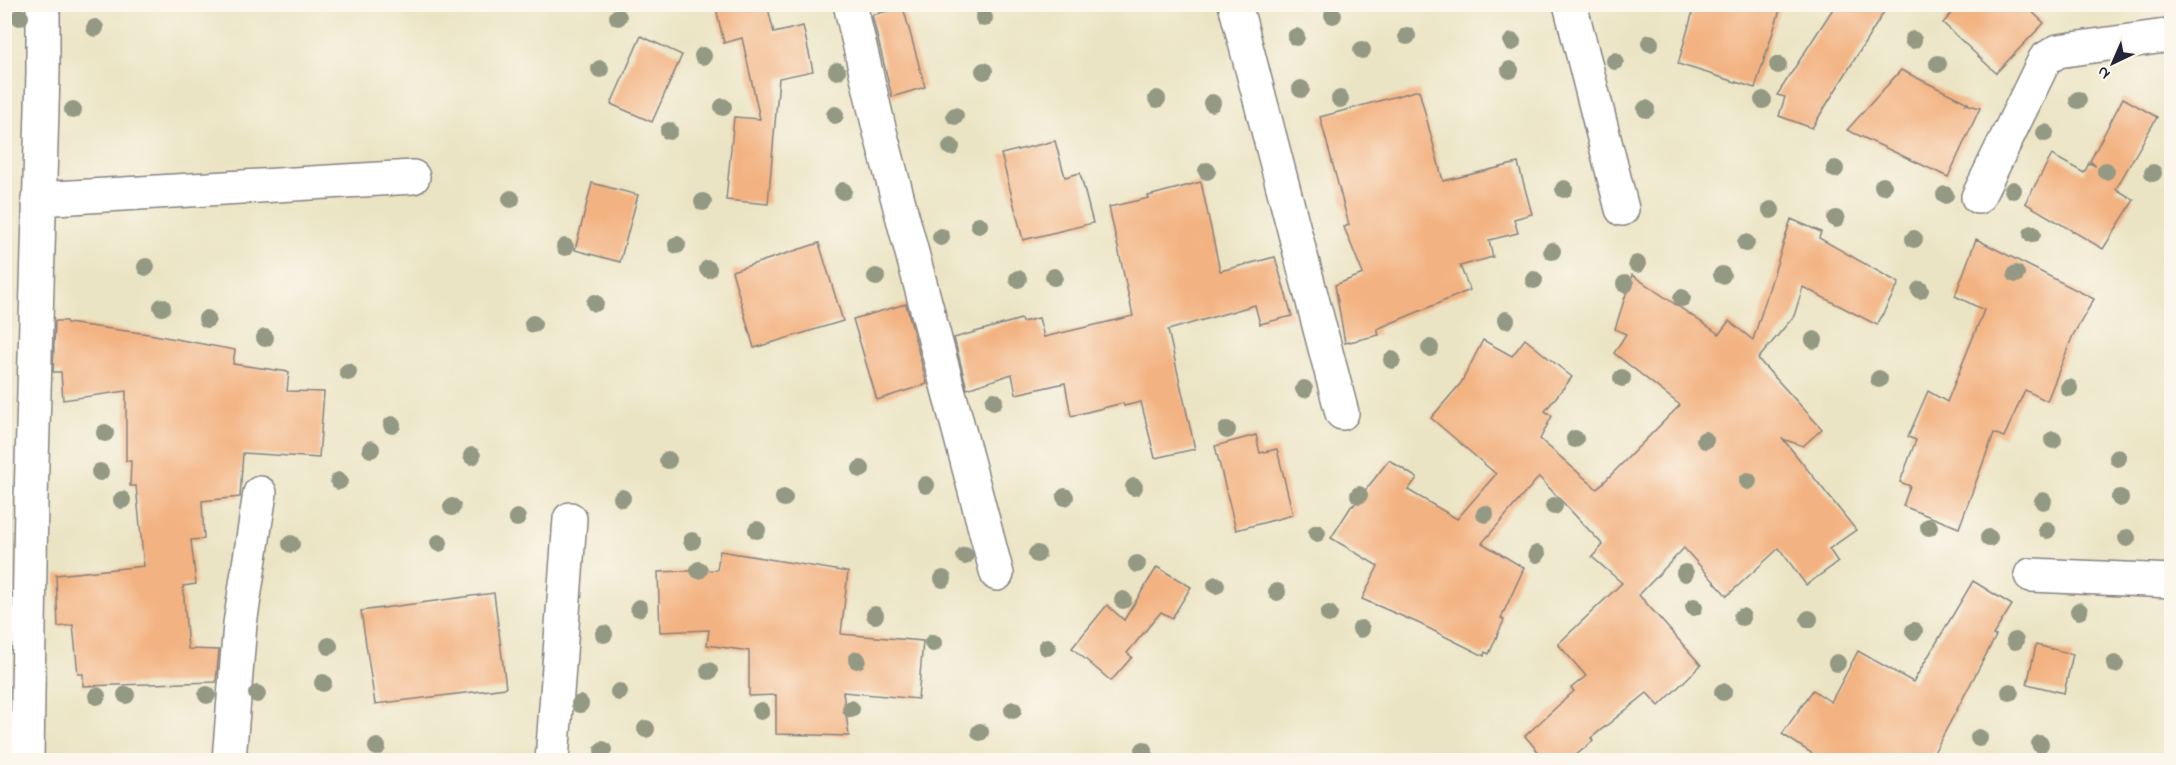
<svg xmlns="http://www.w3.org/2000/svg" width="2176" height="765" viewBox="0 0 2176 765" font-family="'Indie Flower',sans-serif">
  <rect width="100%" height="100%" fill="#fbf7ec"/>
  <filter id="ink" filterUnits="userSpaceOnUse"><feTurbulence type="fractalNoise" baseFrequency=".0167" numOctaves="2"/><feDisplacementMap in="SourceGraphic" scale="12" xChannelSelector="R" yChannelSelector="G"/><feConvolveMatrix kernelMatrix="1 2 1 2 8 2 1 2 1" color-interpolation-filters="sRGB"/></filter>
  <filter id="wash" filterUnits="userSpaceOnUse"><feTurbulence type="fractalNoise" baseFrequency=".008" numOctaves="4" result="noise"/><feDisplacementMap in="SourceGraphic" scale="24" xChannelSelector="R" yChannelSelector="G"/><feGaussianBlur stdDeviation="1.35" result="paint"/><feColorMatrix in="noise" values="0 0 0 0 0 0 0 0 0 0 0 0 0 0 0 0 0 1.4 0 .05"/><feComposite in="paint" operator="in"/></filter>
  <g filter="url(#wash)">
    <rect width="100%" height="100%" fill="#ebe4c4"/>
    <g id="blocks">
      <!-- building -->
      <g fill="#f3b281">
        <path d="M 715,4 L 767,4 L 774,33 L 803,26 L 813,71 L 779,78 L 768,204 L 726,200 L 734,117 L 760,119 L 742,38 L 724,43 Z"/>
        <path d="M 1695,4 L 1782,4 L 1755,88 L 1678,64 Z"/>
        <path d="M 1836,4 L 1889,4 L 1812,128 L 1779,116 L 1785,97 L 1777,95 Z"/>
        <path d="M 1960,4 L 2024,4 L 2044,23 L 1996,73 L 1943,23 Z"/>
        <path d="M 903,7 L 925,87 L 892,97 L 872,15 Z"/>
        <path d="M 641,36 L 682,55 L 652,122 L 611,104 Z"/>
        <path d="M 1901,70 L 1968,103 L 1966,104 L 1980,108 L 1948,177 L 1847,130 Z"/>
        <path d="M 1419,90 L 1443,181 L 1518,163 L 1532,214 L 1514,219 L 1518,233 L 1489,240 L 1493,257 L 1460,266 L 1470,290 L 1377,329 L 1379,335 L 1345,343 L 1335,285 L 1363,274 L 1344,227 L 1349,225 L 1320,117 Z"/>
        <path d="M 2123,98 L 2157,117 L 2116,189 L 2134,200 L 2103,249 L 2025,203 L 2052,155 L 2084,173 L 2089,163 L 2096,166 L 2090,161 Z"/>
        <path d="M 1055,141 L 1065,177 L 1080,173 L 1093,223 L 1023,240 L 1001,154 Z"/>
        <path d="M 1201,182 L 1220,271 L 1275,257 L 1292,316 L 1260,324 L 1255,305 L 1168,330 L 1195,449 L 1155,458 L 1141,402 L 1124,406 L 1123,403 L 1071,416 L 1065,383 L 1016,394 L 1012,374 L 967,389 L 954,338 L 1021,319 L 1022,322 L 1039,318 L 1044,337 L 1133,316 L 1109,207 L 1149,198 L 1148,196 Z"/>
        <path d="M 592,183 L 638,195 L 620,262 L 575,250 Z"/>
        <path d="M 1791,219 L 1821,232 L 1819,238 L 1899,283 L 1877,325 L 1803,287 L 1794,316 L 1758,359 L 1822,429 L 1803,446 L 1783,439 L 1856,530 L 1829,549 L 1838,562 L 1806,585 L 1779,548 L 1727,596 L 1684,548 L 1639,595 L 1701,665 L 1659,706 L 1647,693 L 1591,738 L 1593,741 L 1570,760 L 1545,760 L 1525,736 L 1574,691 L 1571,688 L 1586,676 L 1558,644 L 1622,583 L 1592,557 L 1603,545 L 1539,477 L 1482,543 L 1524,568 L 1501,618 L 1504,620 L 1489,654 L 1485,652 L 1484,656 L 1418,623 L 1362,599 L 1378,566 L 1331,538 L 1352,505 L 1353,506 L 1389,460 L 1417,478 L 1408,490 L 1457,519 L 1496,474 L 1431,418 L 1461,383 L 1483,340 L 1512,356 L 1525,339 L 1572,377 L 1545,411 L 1552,416 L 1540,439 L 1597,489 L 1680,405 L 1614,353 L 1626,334 L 1615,329 L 1632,275 L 1719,334 L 1729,321 L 1753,340 Z"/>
        <path d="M 1976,239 L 2094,299 L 2073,335 L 2047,401 L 2025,390 L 2004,437 L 1994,433 L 1959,528 L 1903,506 L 1910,486 L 1900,482 L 1916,440 L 1908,437 L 1928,391 L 1947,402 L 1984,310 L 1955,296 Z"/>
        <path d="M 819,243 L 843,321 L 754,348 L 732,271 Z"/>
        <path d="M 906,304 L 927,384 L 877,400 L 853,319 Z"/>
        <path d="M 55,321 L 66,321 L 67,323 L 149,334 L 235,350 L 233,364 L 289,372 L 287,391 L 324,392 L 319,458 L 243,453 L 240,497 L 202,501 L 204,539 L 191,540 L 196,584 L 183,586 L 188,649 L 219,650 L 216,682 L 83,686 L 83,674 L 78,674 L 73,625 L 58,627 L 56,575 L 144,566 L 136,486 L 130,486 L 131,461 L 126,461 L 126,391 L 63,400 L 61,372 L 53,372 Z"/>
        <path d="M 1256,435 L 1260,453 L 1277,449 L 1293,515 L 1236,530 L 1215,446 Z"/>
        <path d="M 720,551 L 848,572 L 841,634 L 923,641 L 918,699 L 843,692 L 849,736 L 776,734 L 776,695 L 749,696 L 749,651 L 707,645 L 709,630 L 660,632 L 658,572 L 717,570 Z"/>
        <path d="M 1157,567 L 1191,587 L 1172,618 L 1161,612 L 1127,653 L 1132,657 L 1111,681 L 1072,648 L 1107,605 L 1124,620 Z"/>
        <path d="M 1973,581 L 2012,605 L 1993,635 L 1996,636 L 1930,760 L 1822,760 L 1782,734 L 1813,690 L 1831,702 L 1858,651 L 1913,682 Z"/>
        <path d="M 494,593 L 506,688 L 375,704 L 361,611 Z"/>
        <path d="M 2036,645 L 2073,654 L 2064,693 L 2027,684 Z"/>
      </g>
    </g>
  </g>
  <g filter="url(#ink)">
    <use href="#blocks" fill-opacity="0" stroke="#868380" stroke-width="1.5"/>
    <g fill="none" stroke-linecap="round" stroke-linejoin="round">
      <defs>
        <g id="minor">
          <path d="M 850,4 L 879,128 L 997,574"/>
          <path d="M 1235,4 L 1342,413"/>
          <path d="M 1570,4 L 1622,209"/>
          <path d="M 1978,197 L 2045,59 L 2058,51 L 2172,35"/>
          <path d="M 38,199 L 413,177"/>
          <path d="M 2031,575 L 2172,581"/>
          <path d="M 229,760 L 240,624 L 260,493"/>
          <path d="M 552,760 L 570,519"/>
        </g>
        <path id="major" d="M 27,760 L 31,499 L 43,73 L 43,4"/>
      </defs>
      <!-- minor casing -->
      <use href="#minor" stroke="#868380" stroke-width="36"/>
      <!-- major casing -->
      <use href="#major" stroke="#868380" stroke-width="36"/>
      <!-- minor -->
      <use href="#minor" stroke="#fff" stroke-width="33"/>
      <!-- major -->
      <use href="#major" stroke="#fff" stroke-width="33"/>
    </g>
    <!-- trees -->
    <g fill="#949984">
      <circle cx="1333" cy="15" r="9"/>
      <circle cx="20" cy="17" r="9"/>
      <circle cx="618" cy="17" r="9"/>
      <circle cx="984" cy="18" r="9"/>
      <circle cx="95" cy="28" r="9"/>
      <circle cx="1407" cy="36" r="9"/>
      <circle cx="1296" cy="37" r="9"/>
      <circle cx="1913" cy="40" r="9"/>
      <circle cx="1512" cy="42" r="9"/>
      <circle cx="1650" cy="43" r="9"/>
      <circle cx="1362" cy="50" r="9"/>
      <circle cx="703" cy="56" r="9"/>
      <circle cx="1615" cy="61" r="9"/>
      <circle cx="1938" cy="64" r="9"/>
      <circle cx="1778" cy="65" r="9"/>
      <circle cx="600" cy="69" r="9"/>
      <circle cx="1510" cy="70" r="9"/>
      <circle cx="837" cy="71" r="9"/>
      <circle cx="984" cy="71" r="9"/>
      <circle cx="1301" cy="89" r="9"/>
      <circle cx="1157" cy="99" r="9"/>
      <circle cx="1340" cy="99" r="9"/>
      <circle cx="1763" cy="100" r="9"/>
      <circle cx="2078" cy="100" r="9"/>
      <circle cx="1212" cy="103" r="9"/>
      <circle cx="723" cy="107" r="9"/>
      <circle cx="1646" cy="109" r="9"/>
      <circle cx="73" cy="110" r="9"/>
      <circle cx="835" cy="115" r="9"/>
      <circle cx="955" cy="116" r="9"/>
      <circle cx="669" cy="131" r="9"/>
      <circle cx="2045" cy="133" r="9"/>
      <circle cx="951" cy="147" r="9"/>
      <circle cx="1835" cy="169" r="9"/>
      <circle cx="1207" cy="171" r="9"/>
      <circle cx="2106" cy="171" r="9"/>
      <circle cx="2153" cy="173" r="9"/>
      <circle cx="1883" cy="186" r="9"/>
      <circle cx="1564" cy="189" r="9"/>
      <circle cx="2013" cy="190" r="9"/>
      <circle cx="843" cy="191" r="9"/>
      <circle cx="1945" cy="195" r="9"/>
      <circle cx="511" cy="199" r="9"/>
      <circle cx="703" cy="202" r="9"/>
      <circle cx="1771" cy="210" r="9"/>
      <circle cx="1836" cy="219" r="9"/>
      <circle cx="979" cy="225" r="9"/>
      <circle cx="2032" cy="234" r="9"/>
      <circle cx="941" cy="237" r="9"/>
      <circle cx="1914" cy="239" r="9"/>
      <circle cx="1746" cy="243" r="9"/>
      <circle cx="677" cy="245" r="9"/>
      <circle cx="565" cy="247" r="9"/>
      <circle cx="1552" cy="251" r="9"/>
      <circle cx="1637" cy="264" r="9"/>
      <circle cx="146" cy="267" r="9"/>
      <circle cx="708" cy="269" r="9"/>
      <circle cx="2016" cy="274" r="9"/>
      <circle cx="1722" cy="275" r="9"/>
      <circle cx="876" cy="277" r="9"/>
      <circle cx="1054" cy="277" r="9"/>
      <circle cx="1018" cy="279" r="9"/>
      <circle cx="1534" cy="280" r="9"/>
      <circle cx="1625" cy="284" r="9"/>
      <circle cx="1920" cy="290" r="9"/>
      <circle cx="1682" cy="298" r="9"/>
      <circle cx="595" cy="303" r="9"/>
      <circle cx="162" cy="307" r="9"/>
      <circle cx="207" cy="319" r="9"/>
      <circle cx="1506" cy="320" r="9"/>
      <circle cx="533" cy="324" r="9"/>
      <circle cx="265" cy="338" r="9"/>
      <circle cx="1814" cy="340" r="9"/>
      <circle cx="1430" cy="348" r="9"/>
      <circle cx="1392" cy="360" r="9"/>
      <circle cx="348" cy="372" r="9"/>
      <circle cx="1622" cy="378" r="9"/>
      <circle cx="1879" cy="379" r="9"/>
      <circle cx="2069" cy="388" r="9"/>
      <circle cx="1304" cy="389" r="9"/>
      <circle cx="994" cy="401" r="9"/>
      <circle cx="392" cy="425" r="9"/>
      <circle cx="1227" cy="430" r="9"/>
      <circle cx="105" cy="433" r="9"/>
      <circle cx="1575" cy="439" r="9"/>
      <circle cx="1705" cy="440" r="9"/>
      <circle cx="2053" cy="440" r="9"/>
      <circle cx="371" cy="449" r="9"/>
      <circle cx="472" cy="456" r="9"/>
      <circle cx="2118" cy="458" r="9"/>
      <circle cx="668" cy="460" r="9"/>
      <circle cx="861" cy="469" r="9"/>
      <circle cx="100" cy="472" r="9"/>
      <circle cx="339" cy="481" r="9"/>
      <circle cx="1748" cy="481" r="9"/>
      <circle cx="926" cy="485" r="9"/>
      <circle cx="1134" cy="487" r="9"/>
      <circle cx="1359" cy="495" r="9"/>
      <circle cx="1065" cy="497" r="9"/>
      <circle cx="622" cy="498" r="9"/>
      <circle cx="784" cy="498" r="9"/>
      <circle cx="2120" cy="498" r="9"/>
      <circle cx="122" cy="500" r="9"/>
      <circle cx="2043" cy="501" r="9"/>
      <circle cx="1554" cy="506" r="9"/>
      <circle cx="452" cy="507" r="9"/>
      <circle cx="1485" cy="514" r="9"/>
      <circle cx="517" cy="518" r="9"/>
      <circle cx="1929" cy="527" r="9"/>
      <circle cx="757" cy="530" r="9"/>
      <circle cx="2047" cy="530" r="9"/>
      <circle cx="1317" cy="533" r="9"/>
      <circle cx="1989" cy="538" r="9"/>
      <circle cx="2127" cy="538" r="9"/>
      <circle cx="692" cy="541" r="9"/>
      <circle cx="439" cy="543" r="9"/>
      <circle cx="291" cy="544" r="9"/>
      <circle cx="1037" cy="554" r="9"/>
      <circle cx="1537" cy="554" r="9"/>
      <circle cx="965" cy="556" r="9"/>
      <circle cx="1137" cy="564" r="9"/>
      <circle cx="699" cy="570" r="9"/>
      <circle cx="1685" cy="573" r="9"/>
      <circle cx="943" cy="579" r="9"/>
      <circle cx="1216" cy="585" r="9"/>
      <circle cx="1277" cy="592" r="9"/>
      <circle cx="1123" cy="600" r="9"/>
      <circle cx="1694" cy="607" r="9"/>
      <circle cx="639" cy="608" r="9"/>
      <circle cx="2079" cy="611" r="9"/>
      <circle cx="1329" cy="614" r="9"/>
      <circle cx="875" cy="615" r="9"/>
      <circle cx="1742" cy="617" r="9"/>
      <circle cx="1809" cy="619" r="9"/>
      <circle cx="1361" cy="629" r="9"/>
      <circle cx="1914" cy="631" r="9"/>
      <circle cx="604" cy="634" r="9"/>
      <circle cx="2015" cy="641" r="9"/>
      <circle cx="933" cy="643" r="9"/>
      <circle cx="329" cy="646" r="9"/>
      <circle cx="1047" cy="647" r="9"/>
      <circle cx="857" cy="660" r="9"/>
      <circle cx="1837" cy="663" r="9"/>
      <circle cx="2115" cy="664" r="9"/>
      <circle cx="709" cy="671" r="9"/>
      <circle cx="323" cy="683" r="9"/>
      <circle cx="619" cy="692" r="9"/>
      <circle cx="1723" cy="692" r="9"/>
      <circle cx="2010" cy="692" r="9"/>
      <circle cx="257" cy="694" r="9"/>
      <circle cx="126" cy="695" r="9"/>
      <circle cx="207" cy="695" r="9"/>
      <circle cx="97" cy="696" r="9"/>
      <circle cx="580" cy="704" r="9"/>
      <circle cx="851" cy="709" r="9"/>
      <circle cx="1013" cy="710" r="9"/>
      <circle cx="761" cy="711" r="9"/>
      <circle cx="646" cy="729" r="9"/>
      <circle cx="980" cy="732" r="9"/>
      <circle cx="1979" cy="738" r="9"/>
      <circle cx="2040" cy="744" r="9"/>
      <circle cx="377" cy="747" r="9"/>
      <circle cx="603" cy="750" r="9"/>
      <circle cx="1144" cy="750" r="9"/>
    </g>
  </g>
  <!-- margin -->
  <rect width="2176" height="765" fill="none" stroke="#fbf7ec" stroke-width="24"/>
  <!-- north arrow -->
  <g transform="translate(2113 63) rotate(224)" stroke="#fbf7ec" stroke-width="4.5" paint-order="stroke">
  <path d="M0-4.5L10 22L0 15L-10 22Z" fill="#22223b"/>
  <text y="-9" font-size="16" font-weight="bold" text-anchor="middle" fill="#22223b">N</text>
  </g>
</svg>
